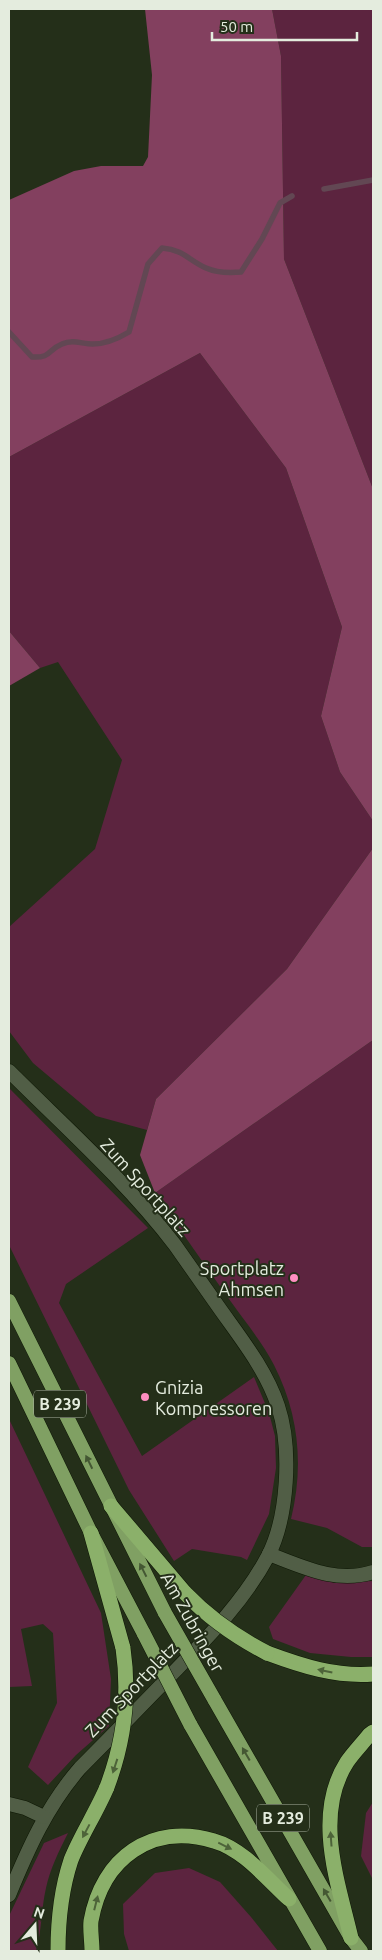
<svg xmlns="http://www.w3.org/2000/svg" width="382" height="1960" viewBox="0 0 382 1960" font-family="Ubuntu,sans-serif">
  <rect width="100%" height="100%" fill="#242f19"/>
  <!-- green -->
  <g fill="#5c243f">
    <path d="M 272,9 L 373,9 L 373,489 L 284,259 L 281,56 Z"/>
    <path d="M 200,353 L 286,468 L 342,627 L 321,716 L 340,772 L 373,821 L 373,848 L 287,969 L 156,1099 L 147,1130 L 96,1116 L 33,1063 L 9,1031 L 9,927 L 95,849 L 122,760 L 58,662 L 40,668 L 9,631 L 9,457 Z"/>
    <path d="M 373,1040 L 373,1547 L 362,1547 L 327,1528 L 291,1519 C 304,1466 299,1414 274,1365 C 263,1343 243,1319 229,1299 C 204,1264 179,1228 155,1193 Z"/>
    <path d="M 9,1088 L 148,1228 L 66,1284 L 59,1303 L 142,1456 L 254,1377 L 269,1413 L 275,1436 L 276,1468 L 269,1514 L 247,1560 L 241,1557 L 192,1549 L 174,1561 L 129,1490 L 9,1245 Z"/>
    <path d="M 9,1419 L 101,1613 L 111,1679 L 109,1726 L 76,1755 L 48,1785 L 28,1767 L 57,1703 L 53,1633 L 43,1624 L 21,1629 L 32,1686 L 9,1687 Z"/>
    <path d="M 306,1575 L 335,1583 L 373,1581 L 373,1657 L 351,1657 L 310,1653 L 273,1639 L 269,1627 Z"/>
    <path d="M 373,1802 L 373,1880 L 361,1856 L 366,1813 Z"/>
    <path d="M 68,1833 C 59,1851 50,1869 46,1888 C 41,1909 42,1931 36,1951 L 9,1951 L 9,1916 L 44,1843 Z"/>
    <path d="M 189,1868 L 220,1882 L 251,1917 L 278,1951 L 129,1951 L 124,1934 L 123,1904 L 155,1873 Z"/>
  </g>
  <!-- forest -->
  <g fill="#83405f">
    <path d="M 145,9 L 272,9 L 281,56 L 284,259 L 373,489 L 373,821 L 340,772 L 321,716 L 342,627 L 286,468 L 200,353 L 9,457 L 9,200 L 74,171 L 101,166 L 143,166 L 148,157 L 152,75 Z"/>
    <path d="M 9,631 L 40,668 L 9,686 Z"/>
    <path d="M 373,848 L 373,1040 L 155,1193 L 140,1155 L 156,1099 L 287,969 Z"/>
  </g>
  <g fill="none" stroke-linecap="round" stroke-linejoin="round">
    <!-- stream -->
    <g stroke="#624753" stroke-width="5.5">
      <path d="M 324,189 L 373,180"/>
      <path d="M 9,332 L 32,357 C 52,358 47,350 62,344 C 73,339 82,344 93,344 C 105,344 119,338 129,332 L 148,264 L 162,248 C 184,250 188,260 206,268 C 217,273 229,273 241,272 L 262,239 L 280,203 L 292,196"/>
    </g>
    <defs>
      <g id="minor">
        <path d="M 9,1071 C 65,1127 126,1181 175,1245 C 190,1266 205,1288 220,1309 C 242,1340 266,1370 278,1406 C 292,1448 288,1517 268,1556 C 243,1603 205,1640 169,1677 C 139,1708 110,1738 80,1768 C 47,1806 28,1849 9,1895"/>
        <path d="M 269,1554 C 303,1567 337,1584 373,1572"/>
        <path d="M 9,1804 L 25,1808 L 44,1817"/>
      </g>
      <g id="trunk">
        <path d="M 9,1301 L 165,1613"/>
        <path d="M 9,1363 L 91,1533 L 144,1634"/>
        <path d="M 214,1699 L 351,1938 L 361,1951"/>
        <path d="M 190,1724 L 320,1951"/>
      </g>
      <g id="motorway">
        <path d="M 111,1506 L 185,1593"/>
        <path d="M 91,1533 L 123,1648"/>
        <path d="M 267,1653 C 302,1666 336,1677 373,1674"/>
        <path d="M 351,1938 C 338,1882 313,1815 347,1762 C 353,1753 362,1744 369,1735 L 373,1732"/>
        <path d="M 58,1951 C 58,1920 61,1890 71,1860 C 80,1837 97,1811 107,1787"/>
        <path d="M 92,1951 C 92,1941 90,1930 91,1921 C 102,1858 152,1822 214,1841 C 243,1849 267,1879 289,1899"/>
      </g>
    </defs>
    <!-- minor casing -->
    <use href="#minor" stroke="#0d1704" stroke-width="15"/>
    <!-- trunk casing -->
    <use href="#trunk" stroke="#0d1704" stroke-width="15"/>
    <!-- motorway casing -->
    <use href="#motorway" stroke="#0d1704" stroke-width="16"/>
    <!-- minor -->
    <use href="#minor" stroke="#515e46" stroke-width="14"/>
    <!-- trunk -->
    <use href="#trunk" stroke="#80a063" stroke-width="14"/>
    <!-- motorway -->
    <use href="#motorway" stroke="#8bb06a" stroke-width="15"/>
    <defs>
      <g id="trunk-bridge">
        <path d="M 165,1613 L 214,1699"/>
        <path d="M 144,1634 L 190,1724"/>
      </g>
      <g id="motorway-bridge">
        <path d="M 185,1593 C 209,1618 236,1637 267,1653"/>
        <path d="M 107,1787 C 124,1742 130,1696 123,1648"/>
      </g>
    </defs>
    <!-- trunk-bridge casing -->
    <use href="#trunk-bridge" stroke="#0d1704" stroke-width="15" stroke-linecap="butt"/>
    <!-- motorway-bridge casing -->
    <use href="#motorway-bridge" stroke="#0d1704" stroke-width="16" stroke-linecap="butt"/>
    <!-- trunk-bridge -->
    <use href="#trunk-bridge" stroke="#80a063" stroke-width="14"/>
    <!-- motorway-bridge -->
    <use href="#motorway-bridge" stroke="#8bb06a" stroke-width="15"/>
  </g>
  <!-- one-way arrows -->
  <defs><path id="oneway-solid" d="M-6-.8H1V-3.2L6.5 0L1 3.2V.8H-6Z" transform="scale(1.25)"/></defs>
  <g fill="#445733">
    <use href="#oneway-solid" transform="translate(89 1462) rotate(-116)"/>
    <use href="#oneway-solid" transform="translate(143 1570) rotate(-117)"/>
    <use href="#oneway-solid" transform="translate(246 1754) rotate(-120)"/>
    <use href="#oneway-solid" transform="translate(327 1895) rotate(-120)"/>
  </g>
  <g fill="#4d6339">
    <use href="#oneway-solid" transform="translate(325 1671) rotate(-168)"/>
    <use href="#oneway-solid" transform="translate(115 1766) rotate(108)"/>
    <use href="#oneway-solid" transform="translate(86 1831) rotate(118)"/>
    <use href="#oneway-solid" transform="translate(331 1839) rotate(-94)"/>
    <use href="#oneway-solid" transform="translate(225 1846) rotate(26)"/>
    <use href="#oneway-solid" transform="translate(96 1903) rotate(-76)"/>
  </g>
  <!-- markers -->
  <g fill="#fd8ec0" stroke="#242f19" stroke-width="2">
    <circle cx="294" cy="1278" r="5"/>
    <circle cx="145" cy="1397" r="5"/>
  </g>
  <g text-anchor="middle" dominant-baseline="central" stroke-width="4" stroke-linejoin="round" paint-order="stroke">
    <!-- shield labels -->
    <g fill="#242f19" stroke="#aab3a3" stroke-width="1">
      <rect x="34" y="1390.5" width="52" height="27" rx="4"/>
      <rect x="257" y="1804.5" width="52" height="27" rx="4"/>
    </g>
    <g font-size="16" font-weight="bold" fill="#e4ecde">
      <text x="60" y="1404">B 239</text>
      <text x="283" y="1818">B 239</text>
    </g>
    <!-- street labels -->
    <g font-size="18" fill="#e4ecde" stroke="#242f19">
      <text transform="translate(146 1187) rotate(48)">Zum Sportplatz</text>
      <text transform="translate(193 1622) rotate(61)">Am Zubringer</text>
      <text transform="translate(131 1689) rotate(-46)">Zum Sportplatz</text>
    </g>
    <!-- poi labels -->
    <g font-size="18" fill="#e4ecde" stroke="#242f19" text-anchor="end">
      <text x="284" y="1268">Sportplatz<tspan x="284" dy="21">Ahmsen</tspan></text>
      <text x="155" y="1387" text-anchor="start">Gnizia<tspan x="155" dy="21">Kompressoren</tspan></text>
    </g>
  </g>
  <!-- border -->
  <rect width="382" height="1960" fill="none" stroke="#e4ecde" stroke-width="20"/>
  <!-- north arrow -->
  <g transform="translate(35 1925) rotate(19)" stroke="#242f19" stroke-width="4" paint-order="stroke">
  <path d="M0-4L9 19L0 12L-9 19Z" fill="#e4ecde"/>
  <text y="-8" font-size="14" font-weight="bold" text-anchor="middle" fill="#e4ecde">N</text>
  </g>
  <!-- scale -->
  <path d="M212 32v8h145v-8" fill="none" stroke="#e4ecde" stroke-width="2.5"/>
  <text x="220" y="32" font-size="15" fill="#e4ecde" stroke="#242f19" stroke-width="4" paint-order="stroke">50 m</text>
</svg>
